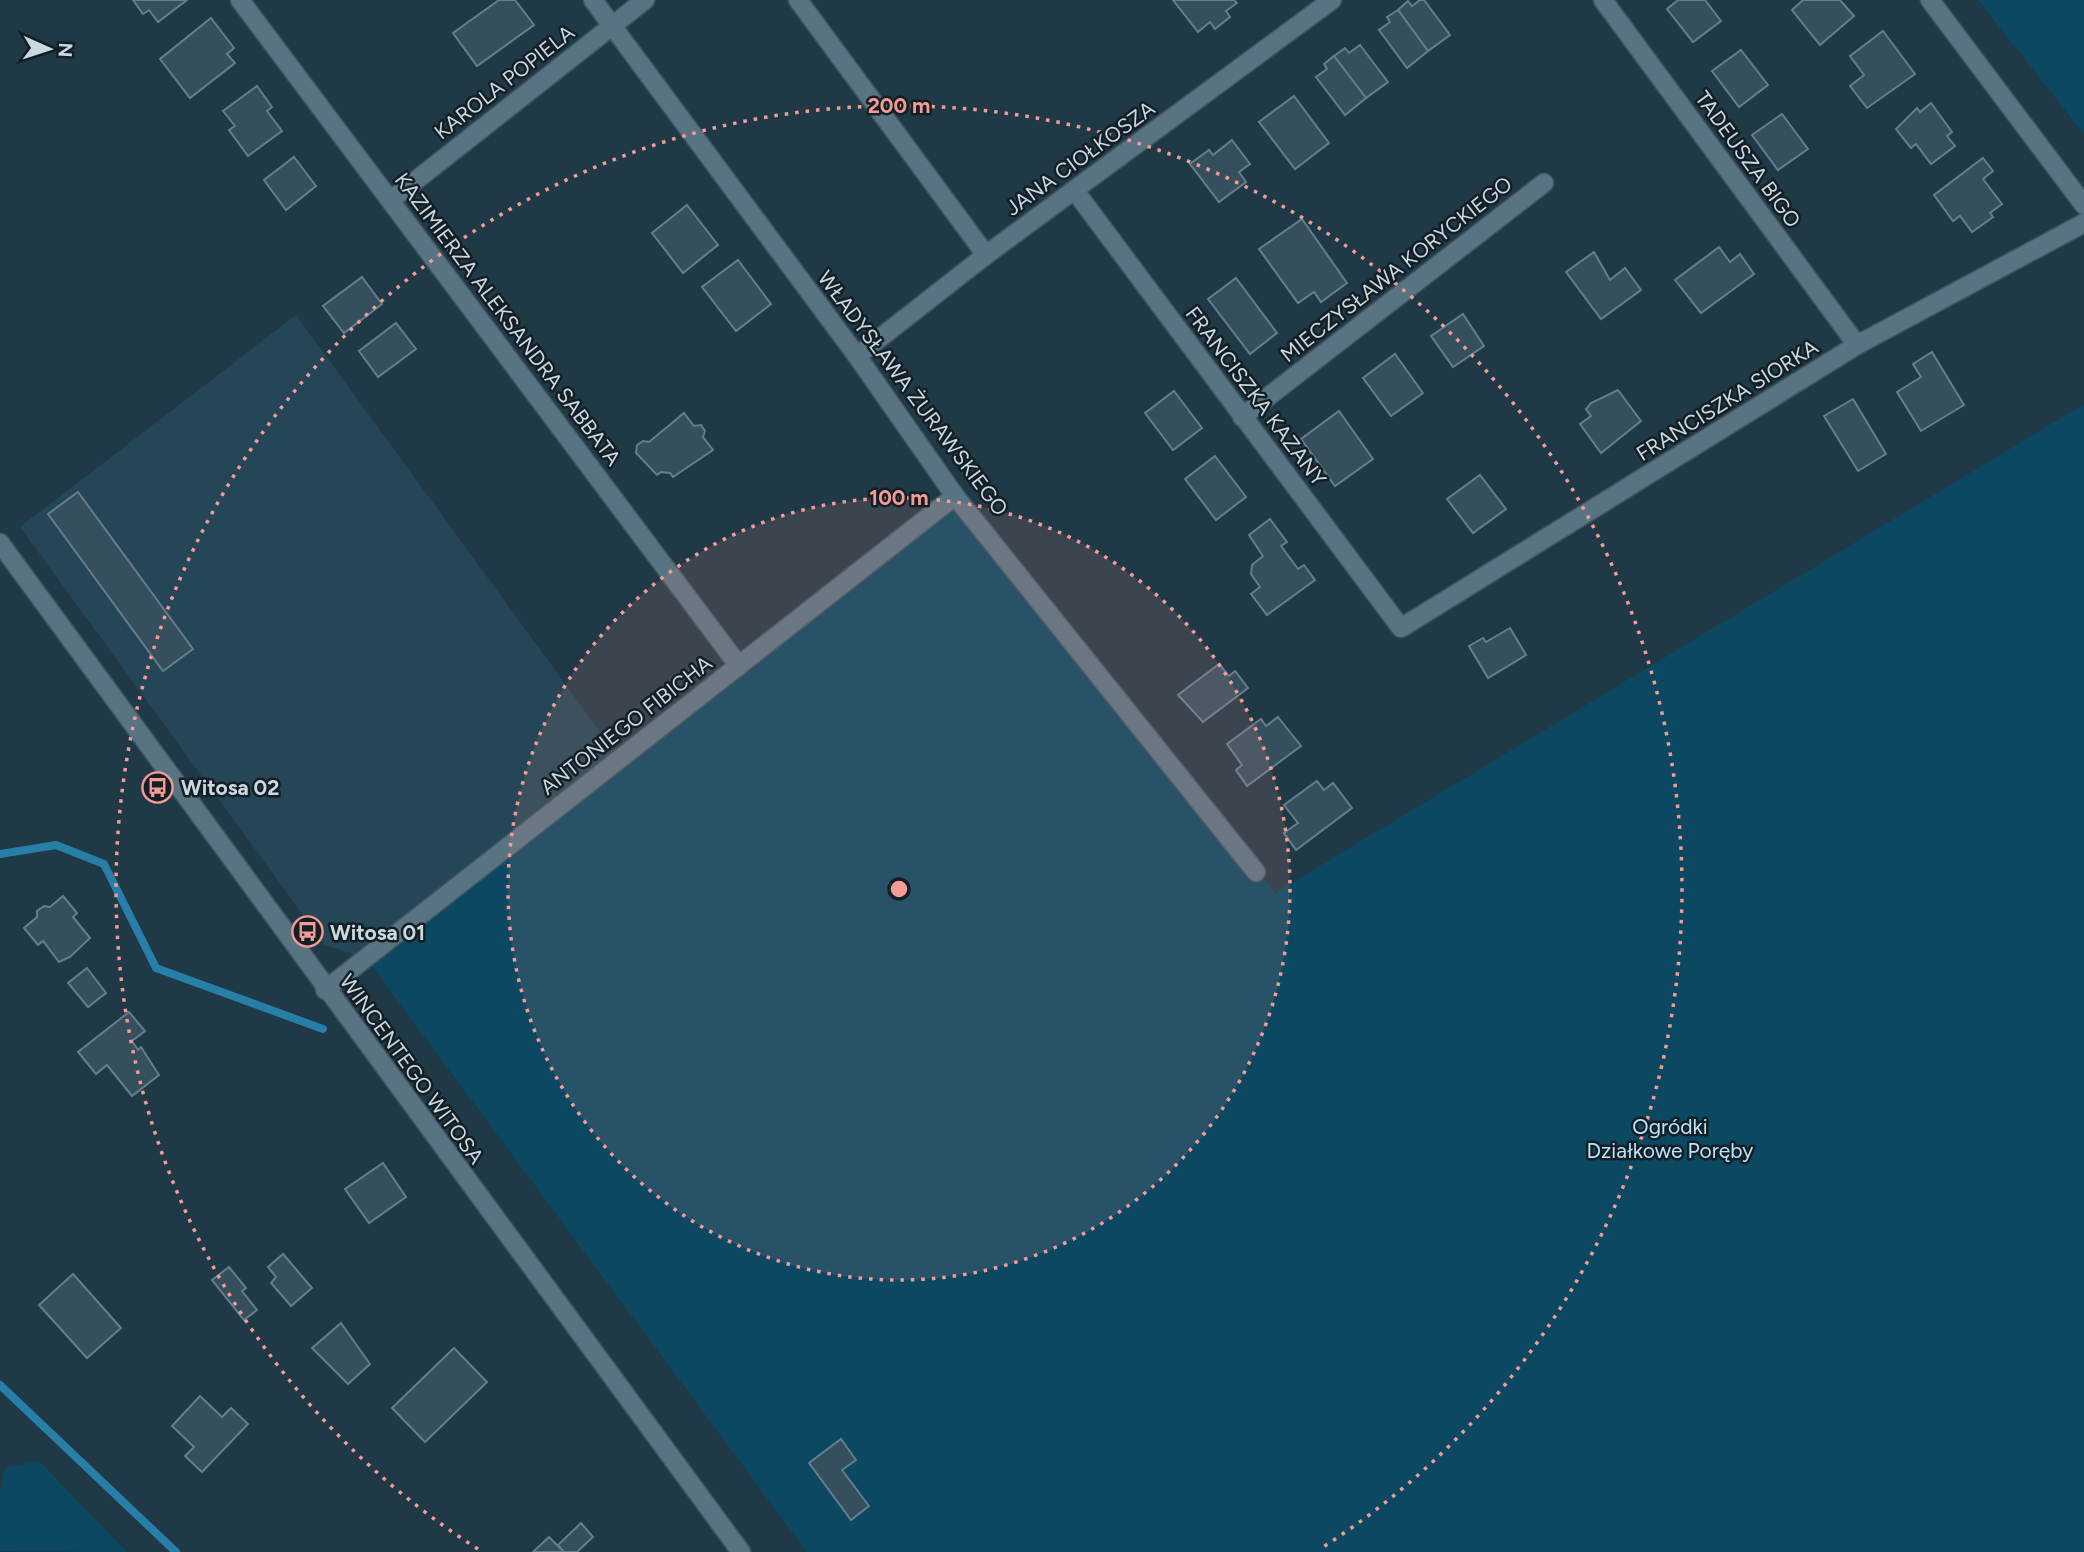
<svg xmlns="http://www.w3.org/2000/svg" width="2084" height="1552" viewBox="0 0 2084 1552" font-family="Figtree,sans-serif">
  <rect width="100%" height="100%" fill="#203947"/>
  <!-- built -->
  <path fill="#244657" d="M 296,315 L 620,759 L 366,958 L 325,945 L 20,527 Z"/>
  <!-- green -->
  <g fill="#0c4862">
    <path d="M 1978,0 L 2084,0 L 2084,134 Z"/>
    <path d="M 2084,404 L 2084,1552 L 807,1552 L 366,958 L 955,496 L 1275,893 Z"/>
    <path d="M 39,1461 L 127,1552 L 0,1551 L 0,1493 L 5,1468 Z"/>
  </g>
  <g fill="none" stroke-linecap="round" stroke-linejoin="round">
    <!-- stream -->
    <g stroke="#277fa8" stroke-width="8">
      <path d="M 0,854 L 56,845 L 104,864 L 156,968 L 323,1029"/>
      <path d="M 0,1385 L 176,1552"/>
    </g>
  </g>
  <!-- building -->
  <g fill="#354f5d" stroke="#637e8e" stroke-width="2">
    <path d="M 133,0 L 187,0 L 158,22 L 149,10 L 143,14 Z"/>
    <path d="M 499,0 L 515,0 L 534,25 L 477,66 L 453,33 Z"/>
    <path d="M 1173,0 L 1234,0 L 1237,3 L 1226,11 L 1230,17 L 1215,29 L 1210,22 L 1198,32 Z"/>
    <path d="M 1420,0 L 1424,0 L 1450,35 L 1428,51 L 1398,10 L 1408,1 L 1412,6 Z"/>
    <path d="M 1678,0 L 1705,0 L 1721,21 L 1693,42 L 1667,9 Z"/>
    <path d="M 1803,0 L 1840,0 L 1854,16 L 1820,45 L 1792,10 Z"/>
    <path d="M 1398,10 L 1428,51 L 1407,68 L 1379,30 L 1390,22 L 1387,17 Z"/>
    <path d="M 211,18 L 234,48 L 227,54 L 235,63 L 190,98 L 160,59 Z"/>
    <path d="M 1883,31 L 1915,74 L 1867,108 L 1850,86 L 1864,75 L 1850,56 Z"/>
    <path d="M 1360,45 L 1388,82 L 1366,98 L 1334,56 L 1345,48 L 1349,53 Z"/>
    <path d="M 1741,50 L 1768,85 L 1739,107 L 1712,71 Z"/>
    <path d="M 1334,56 L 1366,98 L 1345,115 L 1316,77 L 1327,69 L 1324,64 Z"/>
    <path d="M 257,86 L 272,107 L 267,111 L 282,131 L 248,156 L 229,130 L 235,126 L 223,111 Z"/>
    <path d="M 1294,96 L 1329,143 L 1295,169 L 1259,122 Z"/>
    <path d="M 1931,103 L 1952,132 L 1947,136 L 1955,146 L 1931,164 L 1916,144 L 1911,148 L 1896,129 L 1917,108 L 1920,112 Z"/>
    <path d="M 1782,114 L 1808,149 L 1778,170 L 1752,135 Z"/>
    <path d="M 1232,140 L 1250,164 L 1239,172 L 1246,182 L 1219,202 L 1190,164 L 1209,150 L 1213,155 Z"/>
    <path d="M 294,157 L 316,186 L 286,210 L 264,180 Z"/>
    <path d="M 1983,158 L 1993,171 L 1983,179 L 2002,204 L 1990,213 L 1993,217 L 1972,232 L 1960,216 L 1953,221 L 1934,195 Z"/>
    <path d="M 687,205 L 718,245 L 683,273 L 652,233 Z"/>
    <path d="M 1302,219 L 1347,283 L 1321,302 L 1314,292 L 1298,303 L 1259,249 Z"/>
    <path d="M 1719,247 L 1730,262 L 1740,254 L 1754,274 L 1701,313 L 1675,280 Z"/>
    <path d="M 1594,252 L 1610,280 L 1625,268 L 1641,290 L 1601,319 L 1566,272 Z"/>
    <path d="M 738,260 L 771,304 L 736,331 L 702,287 Z"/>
    <path d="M 362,277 L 382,304 L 344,333 L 323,306 Z"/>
    <path d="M 1236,278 L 1277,333 L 1250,354 L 1208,299 Z"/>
    <path d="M 1463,314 L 1484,346 L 1453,367 L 1431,336 Z"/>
    <path d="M 396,323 L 416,349 L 378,377 L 359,351 Z"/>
    <path d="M 1932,352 L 1964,405 L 1921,431 L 1897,392 L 1921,377 L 1913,364 Z"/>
    <path d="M 1395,354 L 1423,393 L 1391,416 L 1363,378 Z"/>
    <path d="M 1618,390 L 1641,421 L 1601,453 L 1580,424 L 1591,416 L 1586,409 L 1591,403 Z"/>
    <path d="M 1174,391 L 1202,428 L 1173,450 L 1145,413 Z"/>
    <path d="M 1853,399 L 1886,454 L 1858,471 L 1824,416 Z"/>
    <path d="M 1339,411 L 1373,459 L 1335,486 L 1301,439 Z"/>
    <path d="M 684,413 L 694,426 L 701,425 L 705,431 L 703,437 L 713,450 L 673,477 L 670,473 L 661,472 L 657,475 L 636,453 L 637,445 L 643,441 L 649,442 Z"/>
    <path d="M 1215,456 L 1246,497 L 1216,520 L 1185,479 Z"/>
    <path d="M 1480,475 L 1506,509 L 1473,533 L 1447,499 Z"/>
    <path d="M 78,492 L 193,649 L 163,671 L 48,514 Z"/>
    <path d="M 1270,519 L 1287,542 L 1281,546 L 1298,569 L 1304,565 L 1315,580 L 1267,615 L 1251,594 L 1260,587 L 1251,574 L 1252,565 L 1263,556 L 1249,535 Z"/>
    <path d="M 1510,628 L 1526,655 L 1488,678 L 1469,646 L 1483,638 L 1486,642 Z"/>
    <path d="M 1219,664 L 1229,676 L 1235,671 L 1248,688 L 1203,722 L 1178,695 Z"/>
    <path d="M 1278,717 L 1301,746 L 1247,786 L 1236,770 L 1242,765 L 1227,744 L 1261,719 L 1266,726 Z"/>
    <path d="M 1317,781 L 1324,790 L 1333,783 L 1352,808 L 1296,850 L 1284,833 L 1298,823 L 1284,805 Z"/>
    <path d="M 63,896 L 77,913 L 73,917 L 90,938 L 70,957 L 59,962 L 43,941 L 38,945 L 24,928 L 37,917 L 37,911 L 44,906 L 50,907 Z"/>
    <path d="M 87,968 L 106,993 L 88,1007 L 68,983 Z"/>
    <path d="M 129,1012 L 145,1031 L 132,1041 L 138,1050 L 141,1047 L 159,1075 L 132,1096 L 107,1065 L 96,1074 L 78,1052 Z"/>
    <path d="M 383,1163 L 406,1197 L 369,1223 L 345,1189 Z"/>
    <path d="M 283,1254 L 312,1288 L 291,1306 L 271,1283 L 276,1277 L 268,1267 Z"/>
    <path d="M 229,1267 L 246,1288 L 242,1291 L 257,1310 L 244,1320 L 212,1280 Z"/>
    <path d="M 73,1274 L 121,1328 L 87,1358 L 39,1305 Z"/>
    <path d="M 341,1323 L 370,1364 L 348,1384 L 312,1348 Z"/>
    <path d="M 454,1348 L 487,1382 L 425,1442 L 392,1408 Z"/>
    <path d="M 200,1396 L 222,1417 L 231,1408 L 248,1424 L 202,1472 L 185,1456 L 194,1447 L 172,1426 Z"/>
    <path d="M 841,1439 L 856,1460 L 842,1470 L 869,1506 L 851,1520 L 809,1463 Z"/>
    <path d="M 581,1523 L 593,1537 L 577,1552 L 564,1552 L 558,1545 Z"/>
    <path d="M 549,1537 L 564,1552 L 533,1552 Z"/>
  </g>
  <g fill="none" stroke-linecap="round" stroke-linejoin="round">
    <defs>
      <g id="street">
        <path d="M 240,0 L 739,666"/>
        <path d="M 593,0 L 857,356 L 955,496 L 1256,872"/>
        <path d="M 798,0 L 986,255"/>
        <path d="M 1603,0 L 1857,345"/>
        <path d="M 1930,0 L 2084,205"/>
        <path d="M 1075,191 L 1401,628 L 1857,345 L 2084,223"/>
        <path d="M 391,200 L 645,0"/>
        <path d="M 857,356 L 986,255 L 1332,0"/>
        <path d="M 1242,417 L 1544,183"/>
        <path d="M 325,990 L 955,496"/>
      </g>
      <path id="secondary" d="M 0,543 L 741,1552"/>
    </defs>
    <!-- street casing -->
    <use href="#street" stroke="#3e545f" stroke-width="21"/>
    <!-- secondary casing -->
    <use href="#secondary" stroke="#3e545f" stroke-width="21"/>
    <!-- street -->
    <use href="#street" stroke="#587382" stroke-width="18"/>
    <!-- secondary -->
    <use href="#secondary" stroke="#587382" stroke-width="18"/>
  </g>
  <!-- distance rings -->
  <circle cx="899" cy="889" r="391" fill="#f59b96" fill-opacity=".12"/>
  <g fill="none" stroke="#f59b96" stroke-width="3.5" stroke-dasharray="3.5 7">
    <circle cx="899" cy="889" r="391"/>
    <path d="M478 1549A783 783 0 1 1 1320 1549"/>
  </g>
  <!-- icons -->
  <defs>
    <symbol id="bus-ring" viewBox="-11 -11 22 22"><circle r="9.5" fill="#141f25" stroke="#f59b96" stroke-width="1.5"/><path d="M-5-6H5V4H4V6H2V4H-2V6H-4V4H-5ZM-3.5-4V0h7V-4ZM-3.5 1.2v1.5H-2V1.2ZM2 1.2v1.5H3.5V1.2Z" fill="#f59b96"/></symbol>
  </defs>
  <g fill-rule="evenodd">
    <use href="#bus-ring" x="140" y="770" width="35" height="35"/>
    <use href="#bus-ring" x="290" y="914" width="35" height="35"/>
  </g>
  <g text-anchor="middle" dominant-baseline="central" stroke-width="5" stroke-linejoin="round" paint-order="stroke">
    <!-- street labels -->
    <g font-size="21" fill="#cad9e1" stroke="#141f25">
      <text transform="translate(504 82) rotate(-38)">KAROLA POPIELA</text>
      <text transform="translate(1080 158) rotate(-36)">JANA CIOŁKOSZA</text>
      <text transform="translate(1748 159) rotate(54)">TADEUSZA BIGO</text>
      <text transform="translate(1396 269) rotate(-38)">MIECZYSŁAWA KORYCKIEGO</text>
      <text transform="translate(508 319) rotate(53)">KAZIMIERZA ALEKSANDRA SABBATA</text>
      <text transform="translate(913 393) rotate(53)">WŁADYSŁAWA ŻURAWSKIEGO</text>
      <text transform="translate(1256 396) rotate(53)">FRANCISZKA KAZANY</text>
      <text transform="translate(1727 400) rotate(-32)">FRANCISZKA SIORKA</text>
      <text transform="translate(626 725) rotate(-38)">ANTONIEGO FIBICHA</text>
      <text transform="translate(412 1069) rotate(54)">WINCENTEGO WITOSA</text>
    </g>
    <!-- poi labels -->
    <g font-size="21" font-weight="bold" fill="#cad9e1" stroke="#141f25" text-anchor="start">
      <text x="181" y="787">Witosa 02</text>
      <text x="330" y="932">Witosa 01</text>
    </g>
    <!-- park labels -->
    <g font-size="21" fill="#bae3fa" stroke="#141f25">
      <text x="1670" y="1126">Ogródki<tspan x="1670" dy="24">Działkowe Poręby</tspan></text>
    </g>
  </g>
  <circle cx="899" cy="889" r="10" fill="#f59b96" stroke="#141f25" stroke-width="3.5"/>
  <g font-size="21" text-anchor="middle" font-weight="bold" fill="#f59b96" stroke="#141f25" stroke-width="5" stroke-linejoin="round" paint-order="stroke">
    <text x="899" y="113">200 m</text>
    <text x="899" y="505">100 m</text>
  </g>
  <!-- north arrow -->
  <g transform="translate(49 49) rotate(93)" stroke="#141f25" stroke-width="5" paint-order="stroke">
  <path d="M0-5L12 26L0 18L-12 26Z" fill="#cad9e1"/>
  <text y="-10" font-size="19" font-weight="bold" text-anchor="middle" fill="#cad9e1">N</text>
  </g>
</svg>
